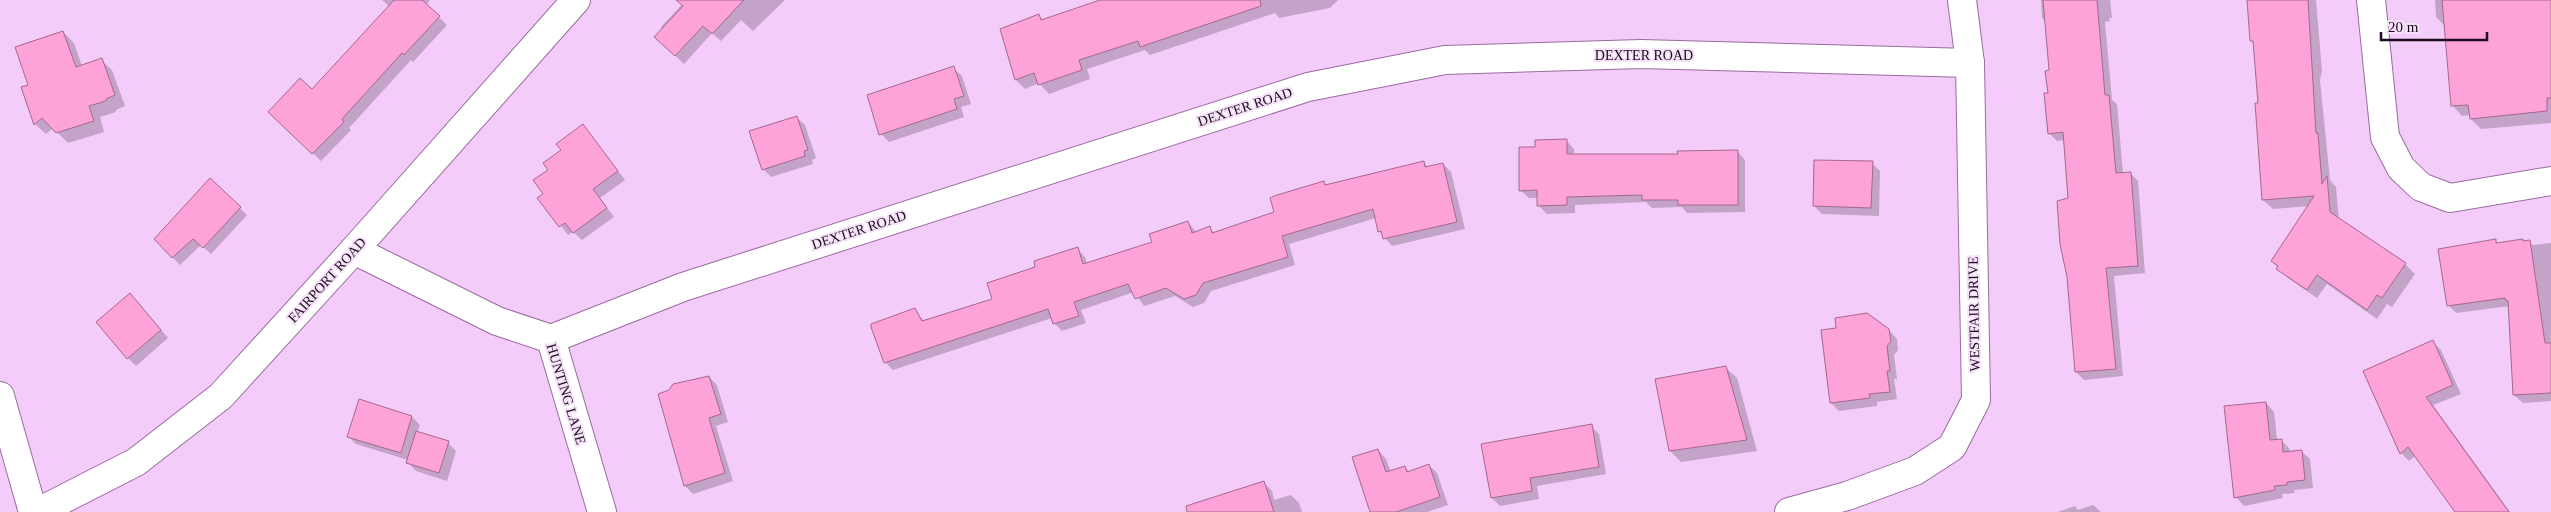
<svg xmlns="http://www.w3.org/2000/svg" width="2551" height="512" viewBox="0 0 2551 512" font-family="'Times New Roman',serif">
  <rect width="100%" height="100%" fill="#f4ccf9"/>
  <!-- shadow -->
  <g fill="#0003">
    <path d="M 382,0 L 430,0 L 426,5 L 447,25 L 413,62 L 411,60 L 349,128 L 351,130 L 321,161 L 270,112 L 312,91 L 390,7 Z"/>
    <path d="M 686,0 L 785,0 L 753,31 L 741,20 L 721,41 L 712,33 L 684,64 L 664,45 L 661,27 Z"/>
    <path d="M 1104,0 L 1338,0 L 1330,8 L 1279,18 L 1275,13 L 1150,55 L 1145,50 L 1087,69 L 1090,79 L 1049,94 L 1039,83 L 1025,89 L 1016,80 L 1001,30 L 1038,15 L 1044,21 Z"/>
    <path d="M 2041,0 L 2110,0 L 2112,18 L 2109,18 L 2110,21 L 2105,22 L 2112,100 L 2117,104 L 2123,173 L 2130,173 L 2138,181 L 2145,273 L 2114,276 L 2123,376 L 2084,380 L 2076,372 L 2065,140 L 2057,141 L 2049,133 L 2050,71 L 2046,22 L 2042,18 Z"/>
    <path d="M 2248,0 L 2316,0 L 2322,71 L 2320,80 L 2330,180 L 2336,187 L 2339,220 L 2405,264 L 2415,274 L 2392,307 L 2387,304 L 2377,319 L 2327,284 L 2317,298 L 2288,278 L 2272,261 L 2308,206 L 2273,209 L 2263,200 L 2259,104 L 2255,44 L 2251,41 Z"/>
    <path d="M 2435,0 L 2551,0 L 2551,123 L 2481,129 L 2471,119 L 2471,115 L 2462,116 L 2452,105 L 2445,26 L 2436,17 Z"/>
    <path d="M 63,32 L 74,43 L 82,66 L 101,60 L 112,70 L 125,106 L 116,110 L 116,112 L 100,117 L 104,132 L 68,143 L 53,128 L 46,134 L 35,124 L 23,87 L 29,85 Z"/>
    <path d="M 953,68 L 962,76 L 971,104 L 961,107 L 964,117 L 889,142 L 881,134 Z"/>
    <path d="M 796,117 L 805,125 L 816,158 L 812,160 L 813,164 L 771,177 L 763,169 Z"/>
    <path d="M 583,125 L 625,180 L 600,198 L 614,217 L 582,240 L 573,232 L 568,235 L 539,198 L 545,194 L 550,170 Z"/>
    <path d="M 1566,140 L 1574,149 L 1574,155 L 1679,155 L 1737,151 L 1745,160 L 1745,212 L 1687,213 L 1682,207 L 1652,208 L 1646,202 L 1575,205 L 1575,213 L 1547,214 L 1539,206 L 1538,198 L 1529,198 L 1520,190 L 1536,148 Z"/>
    <path d="M 1424,163 L 1428,167 L 1443,164 L 1451,172 L 1465,229 L 1392,246 L 1379,231 L 1376,218 L 1289,244 L 1295,265 L 1211,291 L 1204,303 L 1193,307 L 1175,296 L 1144,306 L 1134,292 L 1081,310 L 1086,323 L 1062,331 L 1054,323 L 1052,318 L 893,370 L 885,362 L 914,310 L 925,322 L 994,300 L 1037,267 L 1077,249 L 1085,257 L 1087,263 L 1153,243 L 1188,222 L 1196,232 L 1209,228 L 1215,233 L 1275,213 L 1323,182 L 1327,185 Z"/>
    <path d="M 1872,163 L 1880,171 L 1879,216 L 1822,214 L 1814,206 Z"/>
    <path d="M 240,208 L 247,215 L 211,254 L 201,245 L 180,265 L 155,239 Z"/>
    <path d="M 2522,240 L 2533,245 L 2551,243 L 2551,401 L 2523,403 L 2514,395 L 2510,306 L 2456,313 L 2448,305 L 2496,241 L 2499,244 Z"/>
    <path d="M 130,294 L 168,338 L 136,366 L 128,358 Z"/>
    <path d="M 1889,330 L 1897,339 L 1898,350 L 1894,355 L 1897,379 L 1894,379 L 1897,399 L 1877,402 L 1877,406 L 1839,411 L 1831,403 L 1822,332 Z"/>
    <path d="M 2433,342 L 2441,350 L 2461,394 L 2433,405 L 2510,512 L 2458,512 L 2416,455 L 2409,461 L 2401,453 Z"/>
    <path d="M 1726,368 L 1737,378 L 1757,451 L 1681,462 L 1670,451 Z"/>
    <path d="M 709,377 L 717,385 L 728,422 L 716,426 L 733,481 L 693,494 L 685,486 L 659,395 Z"/>
    <path d="M 360,400 L 412,417 L 420,425 L 417,433 L 448,443 L 456,451 L 447,481 L 416,471 L 408,462 L 408,460 L 356,444 L 348,436 Z"/>
    <path d="M 2266,403 L 2274,412 L 2277,440 L 2281,440 L 2289,448 L 2290,452 L 2301,451 L 2310,459 L 2313,488 L 2294,490 L 2295,493 L 2282,494 L 2283,498 L 2244,506 L 2236,497 Z"/>
    <path d="M 1591,426 L 1599,434 L 1606,474 L 1537,486 L 1539,499 L 1500,506 L 1492,498 Z"/>
    <path d="M 1378,450 L 1386,459 L 1391,472 L 1404,467 L 1410,472 L 1429,465 L 1437,473 L 1448,505 L 1427,512 L 1372,512 Z"/>
    <path d="M 1263,482 L 1272,491 L 1274,500 L 1291,495 L 1299,503 L 1302,512 L 1226,512 Z"/>
    <path d="M 2093,505 L 2101,512 L 2058,512 L 2075,506 L 2078,510 Z"/>
  </g>
  <!-- building -->
  <g fill="#fda3da" stroke="#a5688d">
    <path d="M 394,0 L 422,0 L 440,16 L 404,55 L 402,53 L 342,119 L 344,122 L 312,154 L 268,112 L 300,78 L 312,89 Z"/>
    <path d="M 676,0 L 744,0 L 712,34 L 703,26 L 675,56 L 654,37 L 683,6 Z"/>
    <path d="M 1100,0 L 1260,0 L 1261,6 L 1140,47 L 1138,41 L 1079,60 L 1082,70 L 1038,85 L 1034,73 L 1015,80 L 1000,29 L 1039,14 L 1041,20 Z"/>
    <path d="M 2043,0 L 2097,0 L 2105,95 L 2109,95 L 2116,173 L 2131,172 L 2138,266 L 2106,268 L 2116,369 L 2075,372 L 2067,277 L 2060,244 L 2057,201 L 2068,198 L 2063,132 L 2048,134 L 2044,93 L 2048,93 L 2045,71 L 2049,70 Z"/>
    <path d="M 2247,0 L 2308,0 L 2316,133 L 2318,133 L 2322,184 L 2327,176 L 2330,212 L 2406,263 L 2382,298 L 2377,295 L 2367,310 L 2317,275 L 2307,290 L 2276,269 L 2278,266 L 2271,261 L 2314,196 L 2262,200 L 2255,103 L 2258,103 L 2253,41 L 2250,41 Z"/>
    <path d="M 2442,0 L 2551,0 L 2551,98 L 2547,98 L 2547,111 L 2470,119 L 2468,105 L 2451,106 Z"/>
    <path d="M 63,31 L 76,67 L 102,58 L 115,95 L 106,99 L 106,101 L 89,106 L 94,121 L 56,133 L 42,118 L 34,125 L 21,87 L 28,85 L 15,47 Z"/>
    <path d="M 954,66 L 964,96 L 954,99 L 957,109 L 879,135 L 867,95 Z"/>
    <path d="M 797,116 L 808,150 L 804,151 L 805,156 L 762,170 L 749,131 Z"/>
    <path d="M 583,124 L 618,171 L 593,189 L 607,208 L 573,233 L 565,223 L 559,227 L 537,198 L 543,194 L 533,180 L 548,170 L 543,163 L 561,150 L 556,144 Z"/>
    <path d="M 1567,139 L 1567,154 L 1678,154 L 1677,151 L 1738,150 L 1738,205 L 1678,205 L 1678,200 L 1642,200 L 1642,195 L 1567,197 L 1567,205 L 1537,206 L 1537,190 L 1519,191 L 1519,147 L 1535,147 L 1535,140 Z"/>
    <path d="M 1814,160 L 1873,161 L 1871,208 L 1813,206 Z"/>
    <path d="M 1424,161 L 1425,167 L 1443,163 L 1457,222 L 1383,239 L 1381,231 L 1378,232 L 1373,209 L 1282,236 L 1288,257 L 1203,283 L 1196,295 L 1184,299 L 1166,288 L 1135,299 L 1128,284 L 1074,302 L 1079,316 L 1053,324 L 1048,309 L 884,363 L 871,327 L 871,324 L 915,308 L 922,321 L 992,299 L 987,283 L 1035,267 L 1034,261 L 1078,247 L 1083,264 L 1152,242 L 1149,234 L 1188,221 L 1192,233 L 1210,226 L 1212,233 L 1274,212 L 1270,198 L 1277,195 L 1324,181 L 1325,185 Z"/>
    <path d="M 210,178 L 241,207 L 203,248 L 193,239 L 172,258 L 154,239 Z"/>
    <path d="M 2496,239 L 2496,243 L 2523,239 L 2523,241 L 2530,240 L 2545,343 L 2551,343 L 2551,393 L 2513,395 L 2508,301 L 2506,301 L 2505,298 L 2447,306 L 2438,249 Z"/>
    <path d="M 130,293 L 161,330 L 127,359 L 96,322 Z"/>
    <path d="M 1867,313 L 1889,329 L 1891,341 L 1887,346 L 1890,371 L 1887,371 L 1890,392 L 1869,394 L 1870,398 L 1830,403 L 1821,330 L 1836,328 L 1835,318 Z"/>
    <path d="M 2433,340 L 2453,385 L 2426,397 L 2509,512 L 2455,512 L 2408,447 L 2400,454 L 2363,371 Z"/>
    <path d="M 1726,366 L 1747,440 L 1669,451 L 1655,379 Z"/>
    <path d="M 709,376 L 721,414 L 709,418 L 725,473 L 684,486 L 658,394 L 669,390 L 673,384 Z"/>
    <path d="M 359,399 L 412,416 L 401,453 L 347,437 Z"/>
    <path d="M 2266,402 L 2270,440 L 2282,439 L 2283,452 L 2302,450 L 2305,480 L 2287,482 L 2287,485 L 2274,486 L 2275,490 L 2234,498 L 2224,406 Z"/>
    <path d="M 1592,424 L 1599,467 L 1530,478 L 1532,491 L 1491,498 L 1481,444 Z"/>
    <path d="M 416,431 L 449,441 L 439,473 L 406,463 Z"/>
    <path d="M 1378,449 L 1386,472 L 1405,466 L 1407,472 L 1429,464 L 1440,497 L 1396,512 L 1370,512 L 1352,457 Z"/>
    <path d="M 1264,481 L 1274,512 L 1187,512 L 1186,506 Z"/>
  </g>
  <g fill="none" stroke-linecap="round" stroke-linejoin="round">
    <defs>
      <g id="street">
        <path d="M 2371,0 L 2385,137 L 2401,168 L 2421,187 L 2450,198 L 2551,181"/>
        <path d="M 354,250 L 497,321 L 551,339 L 602,512"/>
        <path d="M 551,339 L 683,287 L 1308,87 L 1445,60 L 1641,54 L 1970,63"/>
        <path d="M 0,396 L 33,512"/>
        <path d="M 38,512 L 136,462 L 221,396 L 354,250 L 576,0"/>
        <path d="M 1789,512 L 1847,496 L 1915,471 L 1952,447 L 1976,400 L 1970,63 L 1962,0"/>
      </g>
    </defs>
    <!-- street casing -->
    <use href="#street" stroke="#996c9f" stroke-width="30"/>
    <!-- street -->
    <use href="#street" stroke="#fff" stroke-width="28"/>
  </g>
  <g text-anchor="middle" dominant-baseline="central" stroke-width="4" stroke-linejoin="round" paint-order="stroke">
    <!-- street labels -->
    <g font-size="14" fill="#1c0b1f" stroke="#f6e2f8">
      <text x="1644" y="55">DEXTER ROAD</text>
      <text transform="translate(1245 107) rotate(-18)">DEXTER ROAD</text>
      <text transform="translate(859 230) rotate(-18)">DEXTER ROAD</text>
      <text transform="translate(327 280) rotate(-48)">FAIRPORT ROAD</text>
      <text transform="translate(1974 314) rotate(-91)">WESTFAIR DRIVE</text>
      <text transform="translate(566 394) rotate(73)">HUNTING LANE</text>
    </g>
  </g>
  <!-- scale -->
  <path d="M2381 32v8h106v-8" fill="none" stroke="#1c0b1f" stroke-width="2.5"/>
  <text x="2388" y="32" font-size="15" fill="#1c0b1f" stroke="#f6e2f8" stroke-width="4" paint-order="stroke">20 m</text>
</svg>
